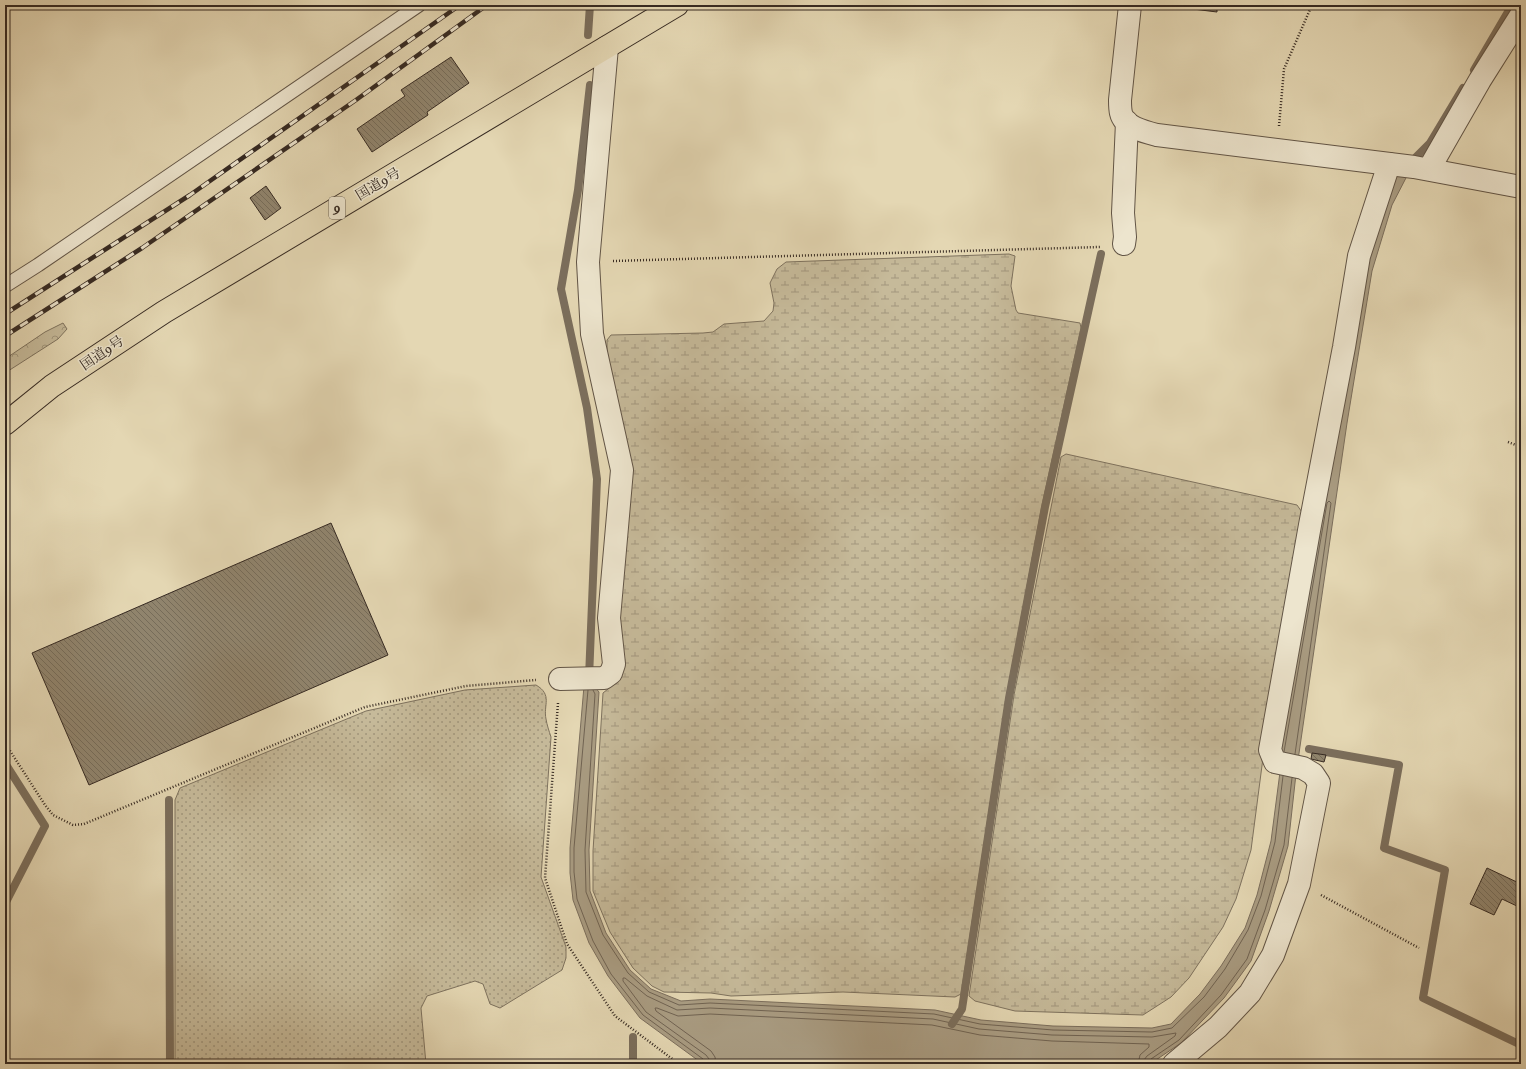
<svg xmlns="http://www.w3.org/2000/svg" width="1526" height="1069" viewBox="0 0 1526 1069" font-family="'IM FELL Double Pica','Noto Serif JP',serif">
  <defs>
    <pattern id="grass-dots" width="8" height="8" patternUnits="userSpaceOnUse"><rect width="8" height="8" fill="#c6ba9a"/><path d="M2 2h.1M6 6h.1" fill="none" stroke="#a2977d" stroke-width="1.8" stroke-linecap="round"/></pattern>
    <pattern id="forest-crowns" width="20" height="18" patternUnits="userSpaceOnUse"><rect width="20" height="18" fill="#c6ba9a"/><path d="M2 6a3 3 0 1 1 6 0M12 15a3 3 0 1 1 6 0" fill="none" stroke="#a2977d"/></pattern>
    <pattern id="wetland-marsh" width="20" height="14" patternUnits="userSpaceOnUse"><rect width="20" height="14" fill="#c6ba9a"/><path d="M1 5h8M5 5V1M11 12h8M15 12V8" fill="none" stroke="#a2977d"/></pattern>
    <pattern id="building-back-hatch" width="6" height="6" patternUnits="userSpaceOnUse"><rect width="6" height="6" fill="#90846d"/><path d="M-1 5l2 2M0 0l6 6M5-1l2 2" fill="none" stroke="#766c59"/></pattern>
  </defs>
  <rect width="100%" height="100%" fill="#e4d7b3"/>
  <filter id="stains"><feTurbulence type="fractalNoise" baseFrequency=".005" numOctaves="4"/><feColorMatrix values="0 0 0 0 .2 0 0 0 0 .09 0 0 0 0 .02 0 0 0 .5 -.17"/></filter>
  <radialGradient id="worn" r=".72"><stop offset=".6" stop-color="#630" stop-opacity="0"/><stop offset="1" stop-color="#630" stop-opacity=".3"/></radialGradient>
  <!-- grass -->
  <path fill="url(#grass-dots)" stroke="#7e725e" d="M 536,685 C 553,695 543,705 546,719 C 547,725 549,731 551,737 L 541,877 L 566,947 L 566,958 L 562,970 L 500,1008 L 490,1004 L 483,984 L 475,981 L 427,996 L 421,1008 L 426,1064 L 175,1064 L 175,800 L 180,788 L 366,711 L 465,690 Z"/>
  <!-- forest -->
  <path fill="url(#forest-crowns)" stroke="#7e725e" d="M 63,323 L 67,329 L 58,339 L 5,373 L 5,359 L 45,332 Z"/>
  <!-- wetland -->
  <g fill="url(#wetland-marsh)" stroke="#7e725e">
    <path d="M 1009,254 L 1015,256 L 1011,286 L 1016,310 L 1018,313 L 1080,323 L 1081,328 L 1042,505 L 1006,699 L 961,994 L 955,997 L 843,992 L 731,996 L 711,993 L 664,992 L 652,986 L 633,968 L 610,932 L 593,891 L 593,851 L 603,693 L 619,680 L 607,350 L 607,340 L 611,335 L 703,333 L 713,332 L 724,324 L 764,321 L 773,311 L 774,303 L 770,283 L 777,269 L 786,262 Z"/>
    <path d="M 1066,454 L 1297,505 L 1306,518 L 1263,758 L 1251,850 L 1236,899 L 1223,927 L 1189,978 L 1171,997 L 1143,1015 L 1015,1011 L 975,1001 L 969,996 L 1014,695 L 1061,457 Z"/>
  </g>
  <!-- water -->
  <path fill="#a99c82" stroke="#7b6e5c" d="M 1395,172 L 1408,174 L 1392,205 L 1372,271 L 1347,423 L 1296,774 L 1288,846 L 1269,911 L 1251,961 L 1224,998 L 1181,1043 L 1150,1064 L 703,1064 L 640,1018 L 608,976 L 589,943 L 573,900 L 570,873 L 570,848 L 584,686 L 594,686 L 599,692 L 589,850 L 590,891 L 606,933 L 630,970 L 651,989 L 681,1001 L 710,999 L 935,1010 L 981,1020 L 1053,1026 L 1152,1028 L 1171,1024 L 1200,994 L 1221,966 L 1245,928 L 1257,895 L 1271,841 L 1280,772 L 1280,750 L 1362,271 Z"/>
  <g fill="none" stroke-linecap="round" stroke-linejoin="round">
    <!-- shore -->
    <g stroke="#706352" stroke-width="1">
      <path d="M 588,690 L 574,848 L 574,872 L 577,899 L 593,941 L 611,974 L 643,1015 L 703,1059 L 705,1064"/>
      <path d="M 593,690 L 595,694 L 585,850 L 586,892 L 603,935 L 628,973 L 649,992 L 679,1005 L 710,1003 L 934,1014 L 980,1024 L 1053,1030 L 1152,1032 L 1172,1028 L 1204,997 L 1225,969 L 1248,930 L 1261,896 L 1275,842 L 1283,776"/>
      <path d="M 1284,752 L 1327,503 L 1329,501 L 1331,503 L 1295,754"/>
      <path d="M 710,1064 L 709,1059 L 706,1055 L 646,1012 L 623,981 L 623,978 L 625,978 L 647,996 L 677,1010 L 710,1008 L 933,1019 L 979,1029 L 1052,1035 L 1152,1037 L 1176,1033 L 1175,1036 L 1147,1056 L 1144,1060 L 1144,1064"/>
      <path d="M 716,1064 L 715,1057 L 711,1051 L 656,1011 L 655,1008 L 657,1008 L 678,1016 L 710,1014 L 932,1025 L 980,1035 L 1052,1041 L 1149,1044 L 1149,1047 L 1140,1055 L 1138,1064"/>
      <path d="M 1149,1064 L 1151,1059 L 1179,1040 L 1221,995 L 1247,959 L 1265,910 L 1284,845 L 1292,778"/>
    </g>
    <!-- stream -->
    <g stroke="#7b6e5c" stroke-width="8">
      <path d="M 588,35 L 590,5"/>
      <path d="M 1474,70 L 1512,5"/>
      <path d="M 1410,163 L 1430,143 L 1463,88"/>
      <path d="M 589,678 L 597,479 L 587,408 L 561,289 L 578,190 L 590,85"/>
      <path d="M 1309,749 L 1399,765 L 1384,848 L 1445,870 L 1423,998 L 1521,1045 L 1521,1064"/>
      <path d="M 5,763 L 45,826 L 5,904"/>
      <path d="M 169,800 L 170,1064"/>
      <path d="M 952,1024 L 962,1009 L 1009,698 L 1045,507 L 1101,254"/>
      <path d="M 633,1037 L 633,1064"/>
    </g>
  </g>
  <!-- building -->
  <g fill="url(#building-back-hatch)" stroke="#362a22">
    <path d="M 607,5 L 632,5 L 631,6 Z"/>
    <path d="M 1161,5 L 1217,5 L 1217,12 Z"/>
    <path d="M 451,57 L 469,83 L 427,112 L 428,115 L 372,152 L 357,129 L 405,96 L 401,90 Z"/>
    <path d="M 266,186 L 281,208 L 265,220 L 250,198 Z"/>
    <path d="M 331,523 L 388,655 L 89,785 L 32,653 Z"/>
    <path d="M 1312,753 L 1326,755 L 1324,762 L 1311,759 Z"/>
    <path d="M 1487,868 L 1521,884 L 1521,904 L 1519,907 L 1502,899 L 1494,915 L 1470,904 Z"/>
  </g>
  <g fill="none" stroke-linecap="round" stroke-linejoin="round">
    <defs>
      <path id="lane" d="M 5,286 L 38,265 L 419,5"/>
      <g id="street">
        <path d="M 1130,5 L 1120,100 C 1120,104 1120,109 1121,113 C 1124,127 1145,132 1157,135 L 1414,167 L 1521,187"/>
        <path d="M 1429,169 L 1480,80 L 1521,15"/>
        <path d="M 1124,244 L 1125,237 L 1123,213 L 1127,122"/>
        <path d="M 560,679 L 604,678 L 611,673 L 614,664 L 609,618 L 622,470 L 592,334 L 588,262 L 607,47"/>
        <path d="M 1174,1064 L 1218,1027 L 1250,993 L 1273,955 L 1299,884 L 1319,783 L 1313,774 L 1303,768 L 1275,762 L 1270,750 L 1310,525 L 1344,347 L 1359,256 L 1389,164"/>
      </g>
      <path id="highway" d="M 5,424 L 52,386 L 164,312 L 677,5"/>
    </defs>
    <!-- lane casing -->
    <use href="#lane" stroke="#625546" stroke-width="15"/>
    <!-- street casing -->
    <use href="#street" stroke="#625546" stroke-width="24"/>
    <!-- highway casing -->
    <use href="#highway" stroke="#362a22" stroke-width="24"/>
    <!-- path -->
    <g stroke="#362a22" stroke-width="2.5" stroke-dasharray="1 2" stroke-linecap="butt">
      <path d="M 1279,126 L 1284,69 L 1312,5"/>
      <path d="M 613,261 L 1100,247"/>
      <path d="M 1508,442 L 1521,447"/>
      <path d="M 558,703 L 545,878 L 567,944 L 615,1016 L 679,1064"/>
      <path d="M 5,743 L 45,805 L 53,815 L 73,825 L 84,824 L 365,707 L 466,686 L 536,680"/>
      <path d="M 1321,895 L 1419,948"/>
      <path d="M 1434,1064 L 1434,1063"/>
    </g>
    <!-- lane -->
    <use href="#lane" stroke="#ede5ce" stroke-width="13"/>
    <!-- street -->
    <use href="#street" stroke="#ede5ce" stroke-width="22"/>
    <!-- highway -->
    <use href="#highway" stroke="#e4d7b3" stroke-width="22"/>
    <defs>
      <g id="rail">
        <path d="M 5,314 L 190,195 L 460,5"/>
        <path d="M 5,336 L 142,248 L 356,100 L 487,5"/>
      </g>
    </defs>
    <!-- rail casing -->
    <use href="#rail" stroke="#362a22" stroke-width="4.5"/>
    <!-- rail -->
    <use href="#rail" stroke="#ede5ce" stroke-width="3" stroke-dasharray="9" stroke-linecap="butt"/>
  </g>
  <g text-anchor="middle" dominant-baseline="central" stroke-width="3" stroke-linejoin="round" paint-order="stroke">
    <!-- shield labels -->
    <rect fill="#ede5ce" stroke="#6d6256" stroke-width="1" x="329" y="197" width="16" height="22" rx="3"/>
    <g font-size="13" font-weight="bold" fill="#362a22">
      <text x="337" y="208">9</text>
    </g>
    <!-- street labels -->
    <g font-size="14" fill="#362a22" stroke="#ede5ce">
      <text transform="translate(378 184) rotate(-31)">国道9号</text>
      <text transform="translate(102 353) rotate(-34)">国道9号</text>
    </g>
  </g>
  <!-- margin -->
  <rect width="1526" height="1069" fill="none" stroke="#e4d7b3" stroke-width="20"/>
  <rect x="6" y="6" width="1514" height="1057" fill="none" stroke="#362a22" stroke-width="2"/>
  <rect x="10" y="10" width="1506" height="1049" fill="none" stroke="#362a22"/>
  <rect width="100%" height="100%" filter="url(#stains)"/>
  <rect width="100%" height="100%" fill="url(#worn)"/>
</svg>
